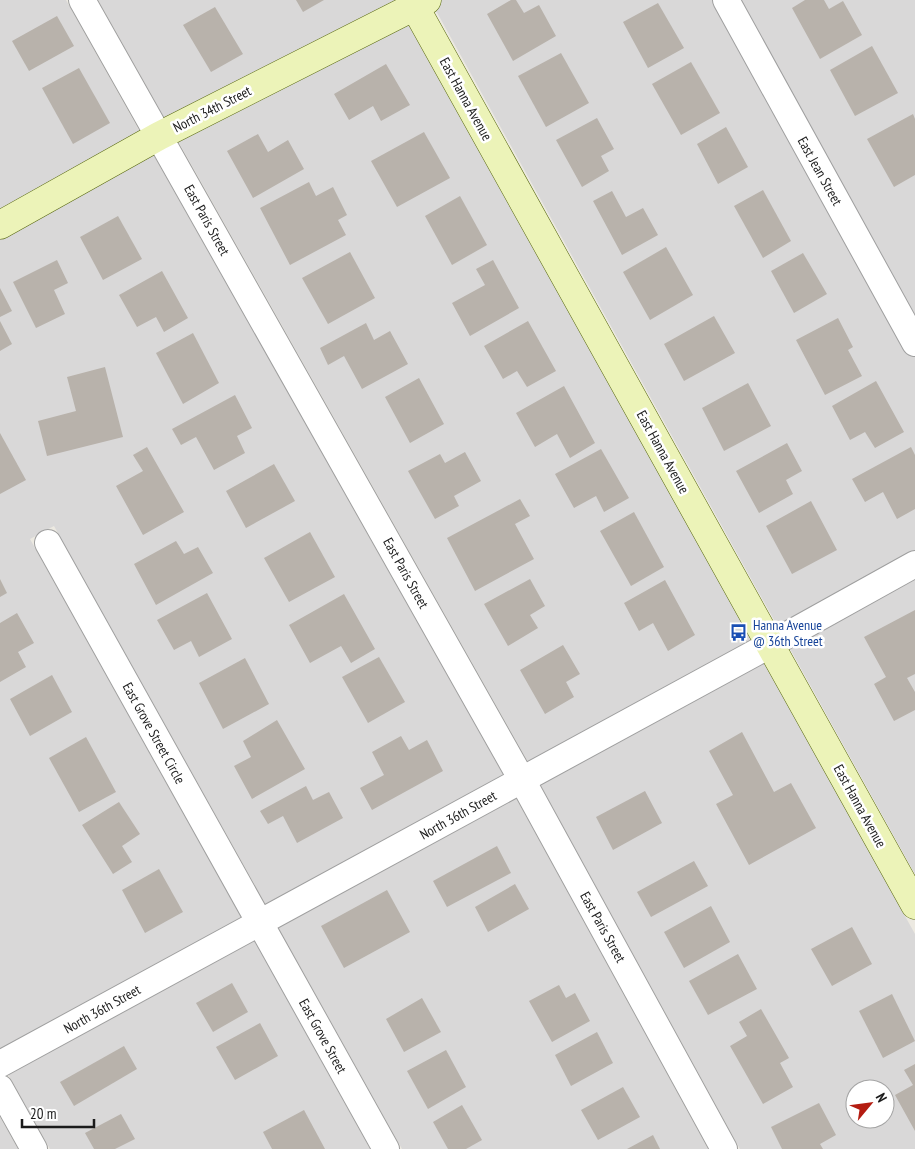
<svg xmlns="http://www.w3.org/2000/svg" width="915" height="1149" viewBox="0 0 915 1149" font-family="'PT Sans Narrow',sans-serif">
  <rect width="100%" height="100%" fill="#ece9e1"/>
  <!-- residential -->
  <g fill="#d9d8d8" fill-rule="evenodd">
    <path d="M 0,0 L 66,0 L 140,132 L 0,210 Z"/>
    <path d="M 98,0 L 395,0 L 396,2 L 165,119 Z"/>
    <path d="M 430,0 L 915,0 L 915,874 Z"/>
    <path d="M 408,24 L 752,640 L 528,762 L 178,141 Z"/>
    <path d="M 153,154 L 504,776 L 266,905 L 54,526 L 30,539 L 242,919 L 0,1050 L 0,239 Z"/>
    <path d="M 764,662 L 915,934 L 915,1149 L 740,1149 L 540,784 ZM 855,1089 L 885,1089 L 885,1119 L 855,1119 Z"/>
    <path d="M 516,798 L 708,1149 L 402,1149 L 278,927 Z"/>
    <path d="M 254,940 L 370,1149 L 50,1149 L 8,1074 Z"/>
    <path d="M 0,1117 L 18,1149 L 0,1149 Z"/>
  </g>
  <!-- building -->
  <g fill="#b8b2ab">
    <path d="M 296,0 L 324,0 L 303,12 Z"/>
    <path d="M 511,0 L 516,0 L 524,13 L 539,5 L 556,36 L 513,61 L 487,14 Z"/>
    <path d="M 805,0 L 824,0 L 829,9 L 843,1 L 862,35 L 820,59 L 792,8 Z"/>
    <path d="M 658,3 L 684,48 L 648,68 L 623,22 Z"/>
    <path d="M 215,7 L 243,54 L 211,72 L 183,25 Z"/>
    <path d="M 57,16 L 74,46 L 29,71 L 12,41 Z"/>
    <path d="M 872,46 L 898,93 L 855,116 L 830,70 Z"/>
    <path d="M 561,53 L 589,103 L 546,127 L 518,76 Z"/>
    <path d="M 691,62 L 720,113 L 681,135 L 652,84 Z"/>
    <path d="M 386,64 L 410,105 L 381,121 L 373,106 L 349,120 L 334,94 Z"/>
    <path d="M 79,68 L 110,123 L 73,144 L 42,88 Z"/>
    <path d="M 913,114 L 915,119 L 915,175 L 894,187 L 867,139 Z"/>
    <path d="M 597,118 L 614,149 L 601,156 L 609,171 L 582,187 L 556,140 Z"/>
    <path d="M 726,127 L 748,167 L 718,184 L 697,144 Z"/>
    <path d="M 424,132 L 450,178 L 397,207 L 371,161 Z"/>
    <path d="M 258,134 L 268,152 L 288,140 L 304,169 L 253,198 L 227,151 Z"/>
    <path d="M 309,182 L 316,196 L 333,187 L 347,215 L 338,220 L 346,235 L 290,265 L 260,208 Z"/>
    <path d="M 763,190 L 791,241 L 763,258 L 734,206 Z"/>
    <path d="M 612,191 L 626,217 L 643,208 L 658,235 L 622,255 L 593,201 Z"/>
    <path d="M 460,196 L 487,245 L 452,265 L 425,216 Z"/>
    <path d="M 118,216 L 142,259 L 103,280 L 80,237 Z"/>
    <path d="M 666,247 L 693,295 L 650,320 L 623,272 Z"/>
    <path d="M 350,252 L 375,298 L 328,324 L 302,278 Z"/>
    <path d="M 803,253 L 827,294 L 794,313 L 771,271 Z"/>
    <path d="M 57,260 L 68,283 L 54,290 L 65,314 L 36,328 L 13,282 Z"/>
    <path d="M 493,260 L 519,308 L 470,336 L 452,303 L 485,285 L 476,269 Z"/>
    <path d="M 162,271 L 188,318 L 164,332 L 156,317 L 137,327 L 119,295 Z"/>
    <path d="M 0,288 L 12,311 L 0,317 Z"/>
    <path d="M 714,316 L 735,353 L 684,381 L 664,344 Z"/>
    <path d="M 838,318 L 853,347 L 848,350 L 862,376 L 825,395 L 796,340 Z"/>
    <path d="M 0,321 L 12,344 L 0,351 Z"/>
    <path d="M 528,321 L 556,371 L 527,387 L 517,371 L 503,379 L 484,346 Z"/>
    <path d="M 366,323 L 374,340 L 390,331 L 408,364 L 362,389 L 344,356 L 328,365 L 320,348 Z"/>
    <path d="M 193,333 L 219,383 L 183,404 L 156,353 Z"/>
    <path d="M 105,367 L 123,437 L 47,456 L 38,421 L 76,411 L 67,377 Z"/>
    <path d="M 419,378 L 444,424 L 410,443 L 385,397 Z"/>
    <path d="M 876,381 L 904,432 L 875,448 L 865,432 L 850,440 L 832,406 Z"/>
    <path d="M 748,383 L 771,426 L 724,451 L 702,408 Z"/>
    <path d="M 564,386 L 595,443 L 570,458 L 557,434 L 535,447 L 516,413 Z"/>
    <path d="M 235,395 L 252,428 L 237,436 L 245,453 L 214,470 L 196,437 L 181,445 L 172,429 Z"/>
    <path d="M 0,433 L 26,480 L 0,494 Z"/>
    <path d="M 787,443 L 802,471 L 786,480 L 793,494 L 759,513 L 736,471 Z"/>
    <path d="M 147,447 L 184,512 L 143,535 L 116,486 L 143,471 L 133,455 Z"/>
    <path d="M 911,447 L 915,455 L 915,509 L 897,519 L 883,492 L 865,502 L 852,479 Z"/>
    <path d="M 601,449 L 629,498 L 604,512 L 596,496 L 574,508 L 555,474 Z"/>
    <path d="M 465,452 L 481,481 L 454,496 L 459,506 L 435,519 L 408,471 L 440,454 L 445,463 Z"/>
    <path d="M 274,464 L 295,501 L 246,528 L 226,491 Z"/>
    <path d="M 520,499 L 530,516 L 515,524 L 534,559 L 475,591 L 447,538 Z"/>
    <path d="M 811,501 L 837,550 L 792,574 L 766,526 Z"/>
    <path d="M 634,512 L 664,567 L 631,586 L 600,531 Z"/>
    <path d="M 310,532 L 335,577 L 289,602 L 264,558 Z"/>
    <path d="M 176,541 L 184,554 L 198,547 L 213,573 L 156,605 L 134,564 Z"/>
    <path d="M 0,579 L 7,593 L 0,597 Z"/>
    <path d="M 530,579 L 545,606 L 530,615 L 538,628 L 508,646 L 484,604 Z"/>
    <path d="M 665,580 L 695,635 L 668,651 L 653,623 L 639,631 L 624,603 Z"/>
    <path d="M 207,593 L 232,639 L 199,657 L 191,641 L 174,650 L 157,620 Z"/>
    <path d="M 344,594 L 375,649 L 351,663 L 341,646 L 310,663 L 289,625 Z"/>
    <path d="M 915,610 L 915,674 L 907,678 L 915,692 L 915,710 L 894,721 L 874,684 L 886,677 L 864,637 Z"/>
    <path d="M 17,613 L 34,643 L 18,652 L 26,667 L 0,682 L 0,623 Z"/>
    <path d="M 563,645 L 580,674 L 566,682 L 574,697 L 545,714 L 520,670 Z"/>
    <path d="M 379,657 L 405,702 L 368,723 L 342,677 Z"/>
    <path d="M 245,658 L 269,704 L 223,729 L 199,683 Z"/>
    <path d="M 52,675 L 72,712 L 30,736 L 10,699 Z"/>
    <path d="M 277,720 L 305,769 L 252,799 L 234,766 L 251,757 L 243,741 Z"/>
    <path d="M 742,732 L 774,792 L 791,783 L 816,828 L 749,865 L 716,804 L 733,795 L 709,751 Z"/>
    <path d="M 401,736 L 409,750 L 427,740 L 443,771 L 372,810 L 360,788 L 384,775 L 372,752 Z"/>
    <path d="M 86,737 L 116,792 L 79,812 L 49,758 Z"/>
    <path d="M 306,786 L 313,800 L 329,792 L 343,818 L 297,843 L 283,816 L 268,824 L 260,811 Z"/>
    <path d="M 645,791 L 662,823 L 613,850 L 596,817 Z"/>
    <path d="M 119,802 L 140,834 L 122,846 L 132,862 L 113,874 L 82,825 Z"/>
    <path d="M 497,846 L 511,873 L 447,907 L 433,881 Z"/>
    <path d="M 694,861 L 708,886 L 651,917 L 637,892 Z"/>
    <path d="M 159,869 L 183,912 L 145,933 L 122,890 Z"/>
    <path d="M 515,884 L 529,909 L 488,932 L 475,907 Z"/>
    <path d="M 387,890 L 410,932 L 344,968 L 321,926 Z"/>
    <path d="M 711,906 L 730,942 L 684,968 L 664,932 Z"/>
    <path d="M 852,927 L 872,964 L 832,986 L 811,949 Z"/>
    <path d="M 738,954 L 757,989 L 708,1015 L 689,981 Z"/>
    <path d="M 232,983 L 248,1012 L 213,1032 L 196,1003 Z"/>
    <path d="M 559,985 L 566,998 L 575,993 L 590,1021 L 552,1042 L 529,1001 Z"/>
    <path d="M 892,994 L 915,1041 L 883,1058 L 859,1011 Z"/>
    <path d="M 422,998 L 441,1032 L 404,1052 L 386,1019 Z"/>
    <path d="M 761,1009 L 789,1058 L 780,1063 L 793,1087 L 763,1104 L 730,1046 L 747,1036 L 739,1022 Z"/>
    <path d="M 260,1023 L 278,1056 L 235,1080 L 216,1047 Z"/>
    <path d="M 597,1032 L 613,1063 L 571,1086 L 555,1055 Z"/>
    <path d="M 124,1046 L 137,1069 L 74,1106 L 60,1082 Z"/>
    <path d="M 446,1050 L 466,1087 L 428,1109 L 407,1071 Z"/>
    <path d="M 915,1064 L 915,1131 L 895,1095 L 913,1085 L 904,1070 Z"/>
    <path d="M 623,1087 L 640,1117 L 598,1140 L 581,1110 Z"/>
    <path d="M 819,1103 L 836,1135 L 820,1144 L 823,1149 L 782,1149 L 771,1127 Z"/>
    <path d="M 462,1105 L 482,1140 L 466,1149 L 448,1149 L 433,1122 Z"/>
    <path d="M 304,1110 L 325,1149 L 272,1149 L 263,1132 Z"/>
    <path d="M 121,1114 L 135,1139 L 115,1149 L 94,1149 L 85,1133 Z"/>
    <path d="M 653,1135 L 660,1149 L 627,1149 Z"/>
  </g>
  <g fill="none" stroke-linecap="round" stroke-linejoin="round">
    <defs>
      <g id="street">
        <path d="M 82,0 L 522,780 L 724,1149"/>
        <path d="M 726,0 L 915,343"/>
        <path d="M 48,543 L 386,1149"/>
        <path d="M 0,1064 L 755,653 L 915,564"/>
        <path d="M 0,1088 L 34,1149"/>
      </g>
      <g id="secondary">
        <path d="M 411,0 L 915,905"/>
        <path d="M 0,225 L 159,136 L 427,0"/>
      </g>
    </defs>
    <!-- street casing -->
    <use href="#street" stroke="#9f9f9f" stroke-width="28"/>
    <!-- secondary casing -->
    <use href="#secondary" stroke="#56660e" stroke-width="29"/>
    <!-- street -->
    <use href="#street" stroke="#fff" stroke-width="26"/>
    <!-- secondary -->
    <use href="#secondary" stroke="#ecf3b8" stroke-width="28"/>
  </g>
  <!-- icons -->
  <defs>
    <symbol id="bus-bare" viewBox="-9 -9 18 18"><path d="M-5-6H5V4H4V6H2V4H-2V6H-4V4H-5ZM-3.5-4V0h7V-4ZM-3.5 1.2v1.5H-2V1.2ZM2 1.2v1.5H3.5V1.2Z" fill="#1a4fb4" stroke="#fff" stroke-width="2.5" paint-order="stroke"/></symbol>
  </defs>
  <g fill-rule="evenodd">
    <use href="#bus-bare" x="726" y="620" width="25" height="25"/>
  </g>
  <g text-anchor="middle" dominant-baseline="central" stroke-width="5" stroke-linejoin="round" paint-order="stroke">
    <!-- street labels -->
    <g font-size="14" fill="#1b1b1b" stroke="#fff">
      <text transform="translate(466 99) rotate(61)">East Hanna Avenue</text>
      <text transform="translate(212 109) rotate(-27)">North 34th Street</text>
      <text transform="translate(820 171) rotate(61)">East Jean Street</text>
      <text transform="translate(207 220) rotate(61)">East Paris Street</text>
      <text transform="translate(663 452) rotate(61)">East Hanna Avenue</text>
      <text transform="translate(406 573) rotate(61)">East Paris Street</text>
      <text transform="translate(154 733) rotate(61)">East Grove Street Circle</text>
      <text transform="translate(860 806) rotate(61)">East Hanna Avenue</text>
      <text transform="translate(458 815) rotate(-29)">North 36th Street</text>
      <text transform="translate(603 927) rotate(61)">East Paris Street</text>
      <text transform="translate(102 1009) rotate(-29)">North 36th Street</text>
      <text transform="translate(323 1036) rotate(61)">East Grove Street</text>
    </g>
    <!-- transit labels -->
    <g font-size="14" fill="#164399" stroke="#fff" text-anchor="start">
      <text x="753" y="625">Hanna Avenue<tspan x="753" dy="16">@ 36th Street</tspan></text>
    </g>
  </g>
  <!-- north arrow -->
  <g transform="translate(870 1104) rotate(61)"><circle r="24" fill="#ffffff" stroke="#a4a4a4"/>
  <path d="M0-4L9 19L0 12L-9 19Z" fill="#b41c11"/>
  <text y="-8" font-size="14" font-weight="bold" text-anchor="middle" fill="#1b1b1b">N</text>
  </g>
  <!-- scale -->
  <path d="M22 1119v8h72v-8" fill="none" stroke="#1b1b1b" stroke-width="2.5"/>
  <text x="30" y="1119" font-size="15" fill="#1b1b1b" stroke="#ffffff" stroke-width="4" paint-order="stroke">20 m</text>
</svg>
